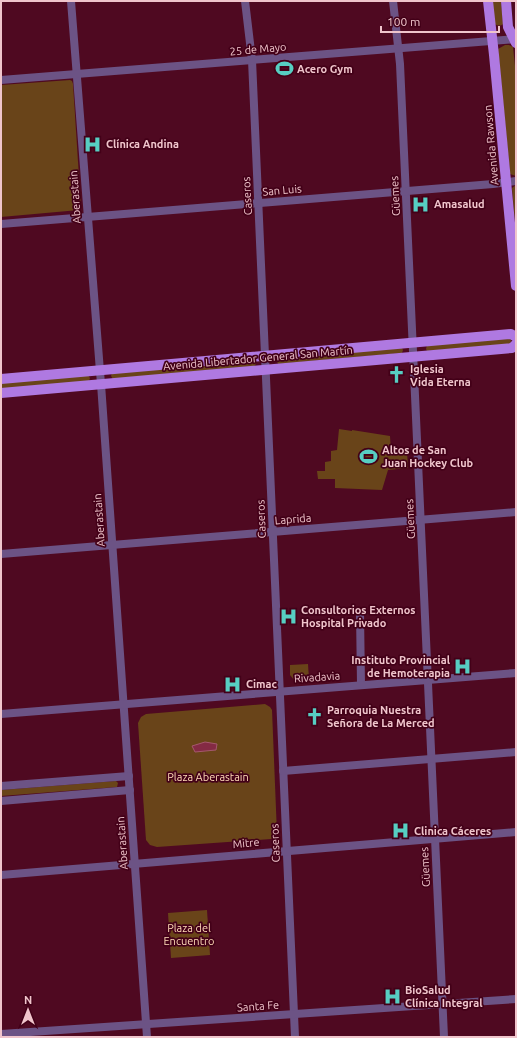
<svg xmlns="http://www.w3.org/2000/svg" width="517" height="1038" viewBox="0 0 517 1038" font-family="Ubuntu,sans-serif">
  <rect width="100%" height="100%" fill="#4f0921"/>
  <!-- green -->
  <g fill="#694419">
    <path d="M 492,1 L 501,1 L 503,24 C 501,26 498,26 495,24 Z"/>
    <path d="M 505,45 L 509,45 L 513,47 L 516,75 L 516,176 L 510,174 L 498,49 Z"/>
    <path d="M 70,80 L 72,81 L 73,84 L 81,208 L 79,210 L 1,217 L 1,85 Z"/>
    <path d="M 516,185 L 516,233 L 512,188 Z"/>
    <path d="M 510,338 L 511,341 L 510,344 L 427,351 L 426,349 L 427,345 Z"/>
    <path d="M 402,348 L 403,350 L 402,353 L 278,364 L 277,361 L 278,358 Z"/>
    <path d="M 254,361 L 256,363 L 255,366 L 113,379 L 111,376 L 112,373 Z"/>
    <path d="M 88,375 L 90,378 L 89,381 L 1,389 L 1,383 Z"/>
    <path d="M 339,429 L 352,431 L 352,430 L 390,436 L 391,452 L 407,452 L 408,468 L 388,470 L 382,490 L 335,488 L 335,479 L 318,479 L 317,471 L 325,471 L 325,462 L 331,461 L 331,451 L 337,450 Z"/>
    <path d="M 308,664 L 309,679 L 294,680 L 290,675 L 290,665 Z"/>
    <path d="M 265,704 L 270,707 L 272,710 L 277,834 L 274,838 L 271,839 L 157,847 L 150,845 L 146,840 L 138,723 L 141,717 L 146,714 Z"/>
    <path d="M 116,781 L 118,783 L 117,787 L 1,796 L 1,790 Z"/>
    <path d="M 207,910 L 210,955 L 171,958 L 168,913 Z"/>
  </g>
  <!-- water -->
  <path fill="#842a44" stroke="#a4586d" d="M 205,742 L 217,744 L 216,750 L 195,752 L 192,746 Z"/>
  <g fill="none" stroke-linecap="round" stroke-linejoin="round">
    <!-- street -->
    <g stroke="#6c5385" stroke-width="8">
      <path d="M 71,1 L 101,384 L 147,1037"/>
      <path d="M 245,1 L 252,60 L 295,1037"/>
      <path d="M 393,1 L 400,64 L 444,1037"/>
      <path d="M 1,80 L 516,39"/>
      <path d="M 1,224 L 493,184 L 516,181"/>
      <path d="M 1,554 L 516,512"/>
      <path d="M 360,612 L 361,685"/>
      <path d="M 1,714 L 516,673"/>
      <path d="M 283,771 L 516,752"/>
      <path d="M 1,786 L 129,776"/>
      <path d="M 1,801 L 130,790"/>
      <path d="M 1,875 L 516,832"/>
      <path d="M 1,1034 L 516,999"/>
    </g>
    <!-- primary -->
    <g stroke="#af79e1" stroke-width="10">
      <path d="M 488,1 L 494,55 L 516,286"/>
      <path d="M 506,1 L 508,27 L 516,43"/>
      <path d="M 1,379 L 511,334 L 516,337"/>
      <path d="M 1,393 L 512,348 L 516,344"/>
    </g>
  </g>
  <!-- icons -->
  <defs>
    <symbol id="stadium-bare" viewBox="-9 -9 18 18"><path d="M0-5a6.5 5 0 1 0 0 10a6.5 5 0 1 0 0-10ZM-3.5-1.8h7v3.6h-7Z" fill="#57cec2" stroke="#430018" stroke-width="2.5" paint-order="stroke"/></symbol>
    <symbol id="hospital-bare" viewBox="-9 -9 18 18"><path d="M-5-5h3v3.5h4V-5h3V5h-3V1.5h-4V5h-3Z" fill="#57cec2" stroke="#430018" stroke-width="2.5" paint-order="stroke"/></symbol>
    <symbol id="church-bare" viewBox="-9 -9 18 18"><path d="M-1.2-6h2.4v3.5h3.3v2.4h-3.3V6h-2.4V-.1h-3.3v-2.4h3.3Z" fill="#57cec2" stroke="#430018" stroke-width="2.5" paint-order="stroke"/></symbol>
  </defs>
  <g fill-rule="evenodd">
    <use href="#stadium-bare" x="272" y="56" width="25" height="25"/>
    <use href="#hospital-bare" x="80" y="132" width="25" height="25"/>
    <use href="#hospital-bare" x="408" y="192" width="25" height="25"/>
    <use href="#church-bare" x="384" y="362" width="25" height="25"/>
    <use href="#stadium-bare" x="356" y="444" width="25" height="25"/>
    <use href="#hospital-bare" x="276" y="604" width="25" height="25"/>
    <use href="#hospital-bare" x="450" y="654" width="25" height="25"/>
    <use href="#hospital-bare" x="220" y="672" width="25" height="25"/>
    <use href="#church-bare" x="302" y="704" width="25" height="25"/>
    <use href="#hospital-bare" x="388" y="818" width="25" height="25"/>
    <use href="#hospital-bare" x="380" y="984" width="25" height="25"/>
  </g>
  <g text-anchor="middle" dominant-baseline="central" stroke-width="3.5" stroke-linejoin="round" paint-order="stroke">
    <!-- street labels -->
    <g font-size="11" fill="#f0c5cc" stroke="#430018">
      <text transform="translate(258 49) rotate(-5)">25 de Mayo</text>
      <text transform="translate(491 145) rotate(-95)">Avenida Rawson</text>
      <text transform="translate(282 190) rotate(-5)">San Luis</text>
      <text transform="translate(247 196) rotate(-93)">Caseros</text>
      <text transform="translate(395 196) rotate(-93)">Güemes</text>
      <text transform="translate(75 197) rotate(-94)">Aberastain</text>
      <text transform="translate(258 358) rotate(-5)">Avenida Libertador General San Martín</text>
      <text transform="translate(261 519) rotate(-92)">Caseros</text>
      <text transform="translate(293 519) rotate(-5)">Laprida</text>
      <text transform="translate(410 519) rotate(-93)">Güemes</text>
      <text transform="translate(99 520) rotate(-94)">Aberastain</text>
      <text transform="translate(317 677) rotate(-4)">Rivadavia</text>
      <text transform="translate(122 843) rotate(-94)">Aberastain</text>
      <text transform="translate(246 843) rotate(-5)">Mitre</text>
      <text transform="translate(275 843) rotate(-92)">Caseros</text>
      <text transform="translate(425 867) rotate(-93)">Güemes</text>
      <text transform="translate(258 1006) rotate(-4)">Santa Fe</text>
    </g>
    <!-- poi labels -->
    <g font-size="11" font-weight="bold" fill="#f0c5cc" stroke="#430018" text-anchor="start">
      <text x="297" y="69">Acero Gym</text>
      <text x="106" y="144">Clínica Andina</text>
      <text x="434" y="204">Amasalud</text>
      <text x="410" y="369">Iglesia<tspan x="410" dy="13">Vida Eterna</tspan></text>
      <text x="382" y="450">Altos de San<tspan x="382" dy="13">Juan Hockey Club</tspan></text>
      <text x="301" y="610">Consultorios Externos<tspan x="301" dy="13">Hospital Privado</tspan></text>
      <text x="450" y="660" text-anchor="end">Instituto Provincial<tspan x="450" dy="13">de Hemoterapia</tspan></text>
      <text x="246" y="684">Cimac</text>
      <text x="327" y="710">Parroquia Nuestra<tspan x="327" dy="13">Señora de La Merced</tspan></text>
      <text x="414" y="831">Clinica Cáceres</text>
      <text x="405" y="990">BioSalud<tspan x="405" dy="13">Clínica Integral</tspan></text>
    </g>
    <!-- park labels -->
    <g font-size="11" fill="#ffdbb7" stroke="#430018">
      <text x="208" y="777">Plaza Aberastain</text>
      <text x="189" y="928">Plaza del<tspan x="189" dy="13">Encuentro</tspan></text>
    </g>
  </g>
  <!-- border -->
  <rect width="517" height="1038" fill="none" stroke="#f0c5cc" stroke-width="4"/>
  <!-- north arrow -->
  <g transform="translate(28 1010)" stroke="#430018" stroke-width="3" paint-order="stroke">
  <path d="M0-3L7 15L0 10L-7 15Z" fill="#f0c5cc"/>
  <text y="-6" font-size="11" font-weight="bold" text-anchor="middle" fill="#f0c5cc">N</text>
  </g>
  <!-- scale -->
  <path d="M381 26v6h118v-6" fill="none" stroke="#f0c5cc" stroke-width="2"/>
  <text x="387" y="26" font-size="12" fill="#f0c5cc" stroke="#430018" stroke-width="3" paint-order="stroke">100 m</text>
</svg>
